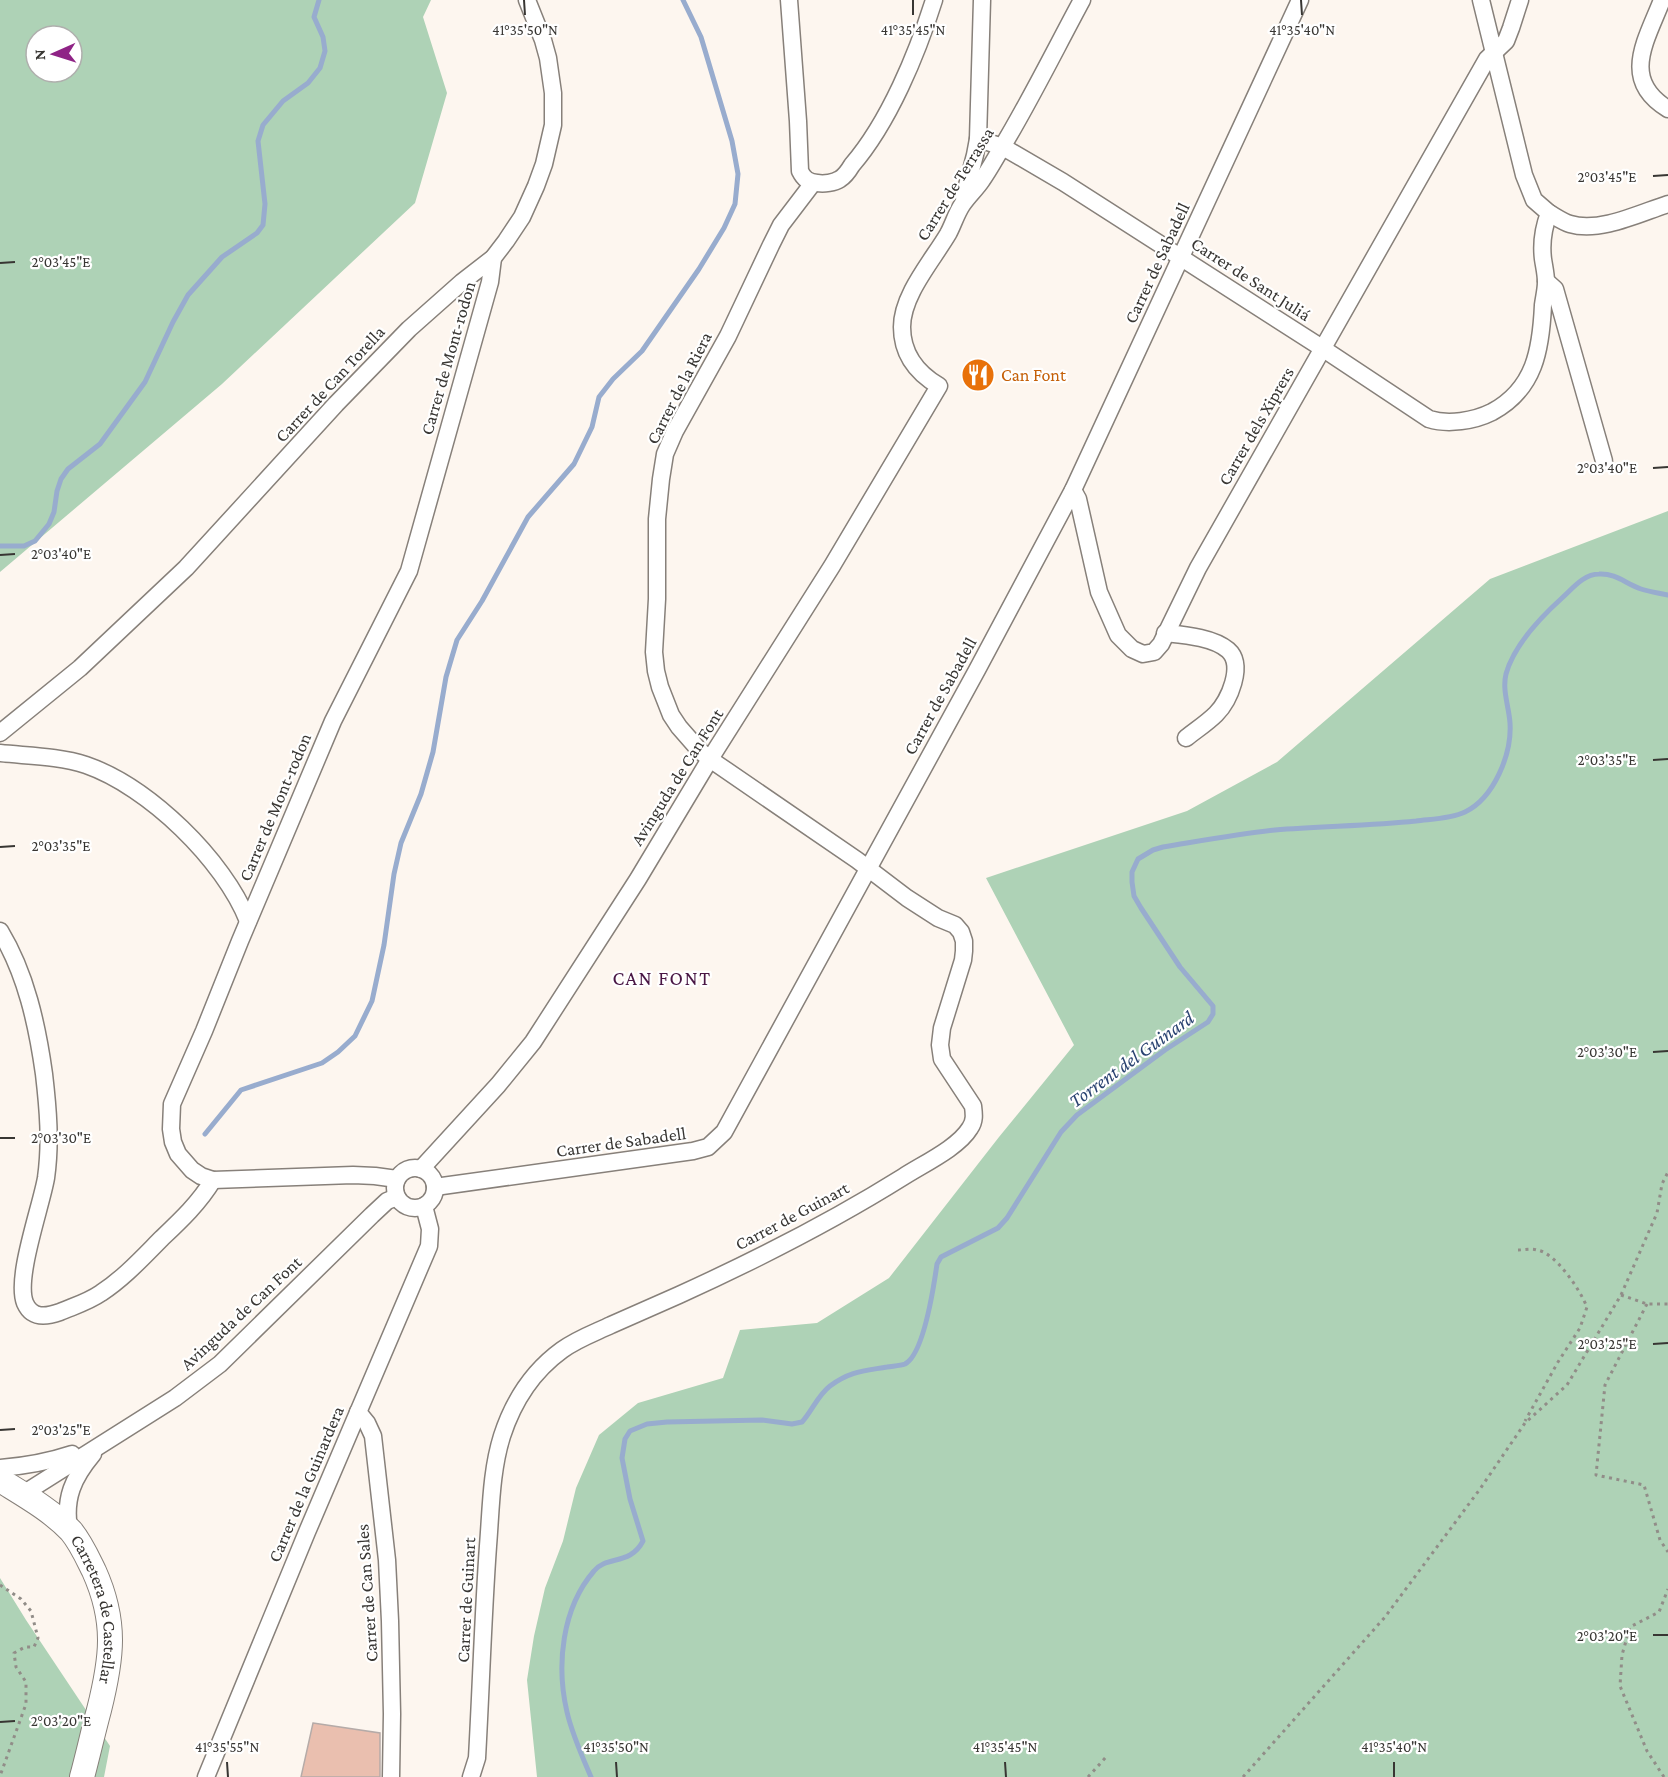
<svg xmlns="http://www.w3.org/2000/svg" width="1668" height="1777" viewBox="0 0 1668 1777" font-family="'Crimson Pro',serif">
  <rect width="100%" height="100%" fill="#fdf6ef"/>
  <!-- forest -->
  <g fill="#aed2b6" fill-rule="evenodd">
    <path d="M 0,0 L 431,0 L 423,17 L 447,93 L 415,203 L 222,384 L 0,572 ZM 36,36 L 72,36 L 72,72 L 36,72 Z"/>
    <path d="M 1668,511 L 1668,1777 L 537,1777 L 527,1680 L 534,1636 L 545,1588 L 563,1541 L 576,1488 L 599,1435 L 638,1403 L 723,1378 L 740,1330 L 817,1323 L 889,1278 L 999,1137 L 1074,1045 L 986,878 L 1187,811 L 1277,762 L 1490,579 Z"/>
    <path d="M 0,1578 L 26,1620 L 110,1746 L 104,1777 L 0,1777 Z"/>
  </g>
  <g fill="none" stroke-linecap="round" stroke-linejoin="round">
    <!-- stream -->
    <g stroke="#98acce" stroke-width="5">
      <path d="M 0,546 L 24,546 L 35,541 L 49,524 L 54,512 L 57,491 L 61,479 L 68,469 L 100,444 L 145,382 L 173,322 L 188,295 L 222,257 L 257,233 L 263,225 L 265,204 L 258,141 L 263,125 L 283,101 L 308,83 L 320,68 L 325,51 L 323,37 L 314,17 L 319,0"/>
      <path d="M 205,1134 L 241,1090 L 322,1063 L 338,1052 L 355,1036 L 372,1001 L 384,945 L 394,874 L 401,843 L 421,794 L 433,752 L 446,677 L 457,640 L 482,601 L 528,517 L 574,464 L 592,427 L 599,397 L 613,379 L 642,351 L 699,269 L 724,228 L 735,204 L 738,174 L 732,141 L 701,37 L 683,0"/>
      <path d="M 591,1777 C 582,1756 572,1734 567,1712 C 556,1665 562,1608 594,1571 C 607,1555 630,1566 643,1541 L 630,1499 L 622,1458 L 625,1439 L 630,1431 L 647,1424 L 667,1422 L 762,1420 L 792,1424 L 802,1422 C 812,1411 818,1395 830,1386 C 850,1371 864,1371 887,1367 C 892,1366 900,1366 905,1364 C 924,1354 934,1285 937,1264 L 941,1257 L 998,1228 L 1007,1218 L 1061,1132 L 1077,1115 L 1165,1050 L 1208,1022 L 1213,1014 L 1213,1006 L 1180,967 L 1141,908 L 1134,896 L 1132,882 L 1132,872 L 1138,859 L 1153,850 L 1163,847 C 1200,841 1238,834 1275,830 C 1322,826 1369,826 1416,821 C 1431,819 1450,819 1465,812 C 1494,798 1512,754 1510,723 C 1509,707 1502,690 1506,674 C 1514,645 1541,617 1562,598 C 1573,588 1584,574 1599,574 C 1616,573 1626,584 1641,589 C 1650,592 1659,593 1668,595"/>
    </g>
  </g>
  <!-- building -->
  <path fill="#eabfaf" stroke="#b5aba8" stroke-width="1.5" d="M 313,1723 L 380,1733 L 380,1777 L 301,1777 Z"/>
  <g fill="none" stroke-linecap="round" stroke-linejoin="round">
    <defs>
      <g id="street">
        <path d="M 789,0 L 798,121 L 800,171 C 804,179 808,182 817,183 C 824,184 834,183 840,179 C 845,176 849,170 852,165 C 889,122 917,54 934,0"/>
        <path d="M 1662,0 C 1646,41 1620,80 1668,109"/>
        <path d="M 978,139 L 1003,147 L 1063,182 L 1322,348 L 1429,419 C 1448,425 1474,421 1492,412 C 1535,389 1541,349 1543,305 C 1544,297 1546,290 1546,282 C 1546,274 1544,266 1543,259 C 1541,243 1543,229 1549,213 L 1534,200 L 1524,175 L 1481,0"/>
        <path d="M 964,197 L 975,155 L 978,139 L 982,0"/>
        <path d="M 1549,213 C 1556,217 1563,222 1570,224 C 1600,233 1640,213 1668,204"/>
        <path d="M 1546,281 L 1555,289 L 1604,461"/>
        <path d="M 1073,490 L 1078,499 L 1099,592 L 1118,635 L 1132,649 L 1143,654 L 1154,652 L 1161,644 L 1198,568 L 1487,59 L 1506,41 L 1511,28 L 1520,0"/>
        <path d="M 1165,633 C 1184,635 1213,637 1228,650 C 1245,665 1229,701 1216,714 C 1207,723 1196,730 1186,738"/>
        <path d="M 0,733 L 80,668 L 186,568 L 336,404 L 409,329 L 462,282 L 493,258 L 506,241 L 522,217 L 536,186 L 544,164 L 553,125 L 553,93 L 548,58 L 543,40 L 527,0"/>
        <path d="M 0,753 C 28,756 59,756 86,765 C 149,787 224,860 248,921"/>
        <path d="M 0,931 C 26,974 37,1024 44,1074 C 48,1108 51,1143 46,1178 C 41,1207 15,1278 25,1303 C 32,1319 46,1317 60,1312 C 74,1306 88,1302 101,1293 C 124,1278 143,1257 162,1238 C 181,1220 199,1203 213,1180"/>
        <circle cx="415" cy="1188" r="20"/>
        <path d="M 421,1169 L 498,1085 L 533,1042 L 638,879 L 710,759 L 832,566 L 939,386 C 917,373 902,355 902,327 C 902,295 932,261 948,234 C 953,225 956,214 962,205 C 968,196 976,189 982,180 C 989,170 995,159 1001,149 C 1030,101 1055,50 1082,0"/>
        <path d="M 397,1179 L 375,1176 L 353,1175 L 213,1180 L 201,1176 L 192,1170 L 178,1154 L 173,1142 L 171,1129 L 172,1104 L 204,1031 L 240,941 L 333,721 L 409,571 L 490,282 L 493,258"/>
        <path d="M 435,1187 L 693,1151 L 708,1147 L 724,1132 L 977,670 L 1073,490 L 1300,0"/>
        <path d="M 358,1412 L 367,1423 L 373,1436 L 387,1560 L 390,1621 L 392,1714 L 391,1777"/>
        <path d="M 0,1468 C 25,1466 48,1462 72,1454"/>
        <path d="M 23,1494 L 175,1398 L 220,1364 L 372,1215 L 387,1201 L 397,1197"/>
        <path d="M 69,1529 C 64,1498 73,1478 93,1454"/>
        <path d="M 206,1777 L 307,1532 L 429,1246 L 430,1229 L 424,1206"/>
        <path d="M 471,1777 L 477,1758 C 481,1687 483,1616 488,1546 C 491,1509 491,1471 502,1436 C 513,1402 533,1371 562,1350 C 577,1339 594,1333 611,1325 C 634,1315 656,1305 679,1295 C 756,1260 831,1222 903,1177 C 923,1164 958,1148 970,1128 C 975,1121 974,1114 973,1106 L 942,1059 L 940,1045 L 942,1028 L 963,960 L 964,951 L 964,941 L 961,932 L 955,925 L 938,918 L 907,898 L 857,860 L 717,764 L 700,751 L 679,727 L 671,715 L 660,687 L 656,671 L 654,652 L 657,599 L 657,519 L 661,479 L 665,454 L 675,431 L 728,336 L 771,245 L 781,225 L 813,183"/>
      </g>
      <g id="secondary">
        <path id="s1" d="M 0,1480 C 24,1495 51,1510 71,1531 C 81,1543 87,1557 94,1571 C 117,1622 112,1658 99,1710 C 93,1732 88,1755 82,1777"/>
      </g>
    </defs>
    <!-- street casing -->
    <use href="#street" stroke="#87807a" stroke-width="19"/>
    <!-- secondary casing -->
    <use href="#secondary" stroke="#87807a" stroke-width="26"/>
    <!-- path -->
    <g stroke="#918d88" stroke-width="3" stroke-dasharray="3 4.5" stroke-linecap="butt">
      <path d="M 1518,1250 C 1524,1250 1531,1248 1537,1250 C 1556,1253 1580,1290 1587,1307 L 1580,1328 L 1558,1362 L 1525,1421"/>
      <path d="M 1621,1295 L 1647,1304 L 1668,1304"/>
      <path d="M 1647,1304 L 1605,1385 L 1596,1475 L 1644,1485 L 1660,1540 L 1668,1552"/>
      <path d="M 0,1585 L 21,1599 L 31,1611 L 38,1638 L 34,1647 L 25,1647 L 14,1653 L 16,1667 L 26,1682 L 26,1704 L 0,1776"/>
      <path d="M 1088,1777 L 1107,1756"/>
      <path d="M 1243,1777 L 1385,1617 L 1480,1489 L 1525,1423 L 1567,1385 L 1621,1295 L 1657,1213 L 1662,1184 L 1668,1172"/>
      <path d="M 1664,1777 L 1647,1751 L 1620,1686 L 1622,1655 L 1630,1627 L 1659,1612 L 1668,1589"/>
    </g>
    <!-- street -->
    <use href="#street" stroke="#fff" stroke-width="16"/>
    <!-- secondary -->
    <use href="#secondary" stroke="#fff" stroke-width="24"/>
  </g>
  <!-- ticks -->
  <path fill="none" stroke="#383633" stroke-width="2" d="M 524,0 L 525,15M 913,0 L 913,15M 1301,0 L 1302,15M 1653,176 L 1668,175M 0,263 L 15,262M 1653,468 L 1668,467M 0,555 L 15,554M 1653,760 L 1668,759M 0,847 L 15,846M 1653,1052 L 1668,1051M 0,1138 L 15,1138M 1653,1344 L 1668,1343M 0,1430 L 15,1429M 1653,1635 L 1668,1635M 0,1722 L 15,1721M 227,1762 L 228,1777M 616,1762 L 617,1777M 1005,1762 L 1006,1777M 1394,1762 L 1394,1777"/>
  <!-- icons -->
  <defs>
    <symbol id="restaurant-disc" viewBox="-11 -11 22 22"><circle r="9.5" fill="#e8710a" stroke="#fff"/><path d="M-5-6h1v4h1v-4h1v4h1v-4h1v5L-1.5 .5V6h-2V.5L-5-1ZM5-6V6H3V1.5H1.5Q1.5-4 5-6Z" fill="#fff"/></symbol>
  </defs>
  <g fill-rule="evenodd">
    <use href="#restaurant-disc" x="959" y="356" width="38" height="38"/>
  </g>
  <g text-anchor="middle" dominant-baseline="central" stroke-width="4.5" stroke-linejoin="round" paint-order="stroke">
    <!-- street labels -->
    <g font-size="18" fill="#383633" stroke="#fff">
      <text transform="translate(955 184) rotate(-58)">Carrer de Terrassa</text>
      <text transform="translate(1157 263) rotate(-65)">Carrer de Sabadell</text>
      <text transform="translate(1251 279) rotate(33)">Carrer de Sant Juliá</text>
      <text transform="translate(448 358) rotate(-74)">Carrer de Mont-rodon</text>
      <text transform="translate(330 384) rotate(-47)">Carrer de Can Torella</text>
      <text transform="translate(679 388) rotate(-63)">Carrer de la Riera</text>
      <text transform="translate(1256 426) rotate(-60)">Carrer dels Xiprers</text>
      <text transform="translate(940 696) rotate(-61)">Carrer de Sabadell</text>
      <text transform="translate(677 777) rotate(-58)">Avinguda de Can Font</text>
      <text transform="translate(275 807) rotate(-67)">Carrer de Mont-rodon</text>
      <text transform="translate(621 1142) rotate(-8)">Carrer de Sabadell</text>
      <text transform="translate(792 1216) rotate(-28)">Carrer de Guinart</text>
      <text transform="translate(241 1313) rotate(-43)">Avinguda de Can Font</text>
      <text transform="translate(306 1484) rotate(-67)">Carrer de la Guinardera</text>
      <text transform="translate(367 1593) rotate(-94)">Carrer de Can Sales</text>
      <text transform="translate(466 1600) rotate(-87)">Carrer de Guinart</text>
      <text stroke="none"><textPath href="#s1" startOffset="172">Carretera de Castellar</textPath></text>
    </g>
    <!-- food labels -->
    <g font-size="18" fill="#c56008" stroke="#fff" text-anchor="start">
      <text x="1001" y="375">Can Font</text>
    </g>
    <!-- neighbourhood labels -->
    <g font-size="20" letter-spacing="1.5" fill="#491644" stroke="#fff">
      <text x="662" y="978">CAN FONT</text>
    </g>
    <!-- water labels -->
    <g font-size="20" font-style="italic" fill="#2a4371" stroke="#fff">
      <text transform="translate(1131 1059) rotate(-36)">Torrent del Guinard</text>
    </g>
  </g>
  <g font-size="15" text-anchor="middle" fill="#383633" stroke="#fff" stroke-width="4.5" stroke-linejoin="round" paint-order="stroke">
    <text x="525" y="35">41°35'50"N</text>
    <text x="913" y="35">41°35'45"N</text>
    <text x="1302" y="35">41°35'40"N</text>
    <text x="1607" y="182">2°03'45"E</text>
    <text x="61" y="267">2°03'45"E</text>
    <text x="1607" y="473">2°03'40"E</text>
    <text x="61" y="559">2°03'40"E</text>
    <text x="1607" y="765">2°03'35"E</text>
    <text x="61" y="851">2°03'35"E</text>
    <text x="1607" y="1057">2°03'30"E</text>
    <text x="61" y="1143">2°03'30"E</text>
    <text x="1607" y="1349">2°03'25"E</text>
    <text x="61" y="1435">2°03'25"E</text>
    <text x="1607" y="1641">2°03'20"E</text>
    <text x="61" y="1726">2°03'20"E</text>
    <text x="227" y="1752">41°35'55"N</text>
    <text x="616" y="1752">41°35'50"N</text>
    <text x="1005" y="1752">41°35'45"N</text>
    <text x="1394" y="1752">41°35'40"N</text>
  </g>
  <!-- north arrow -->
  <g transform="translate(54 54) rotate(267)"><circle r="28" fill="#ffffff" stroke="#afafad" stroke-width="1.5"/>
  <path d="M0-4.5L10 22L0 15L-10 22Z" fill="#8f2386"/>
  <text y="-9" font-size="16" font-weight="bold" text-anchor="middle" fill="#383633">N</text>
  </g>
</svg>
